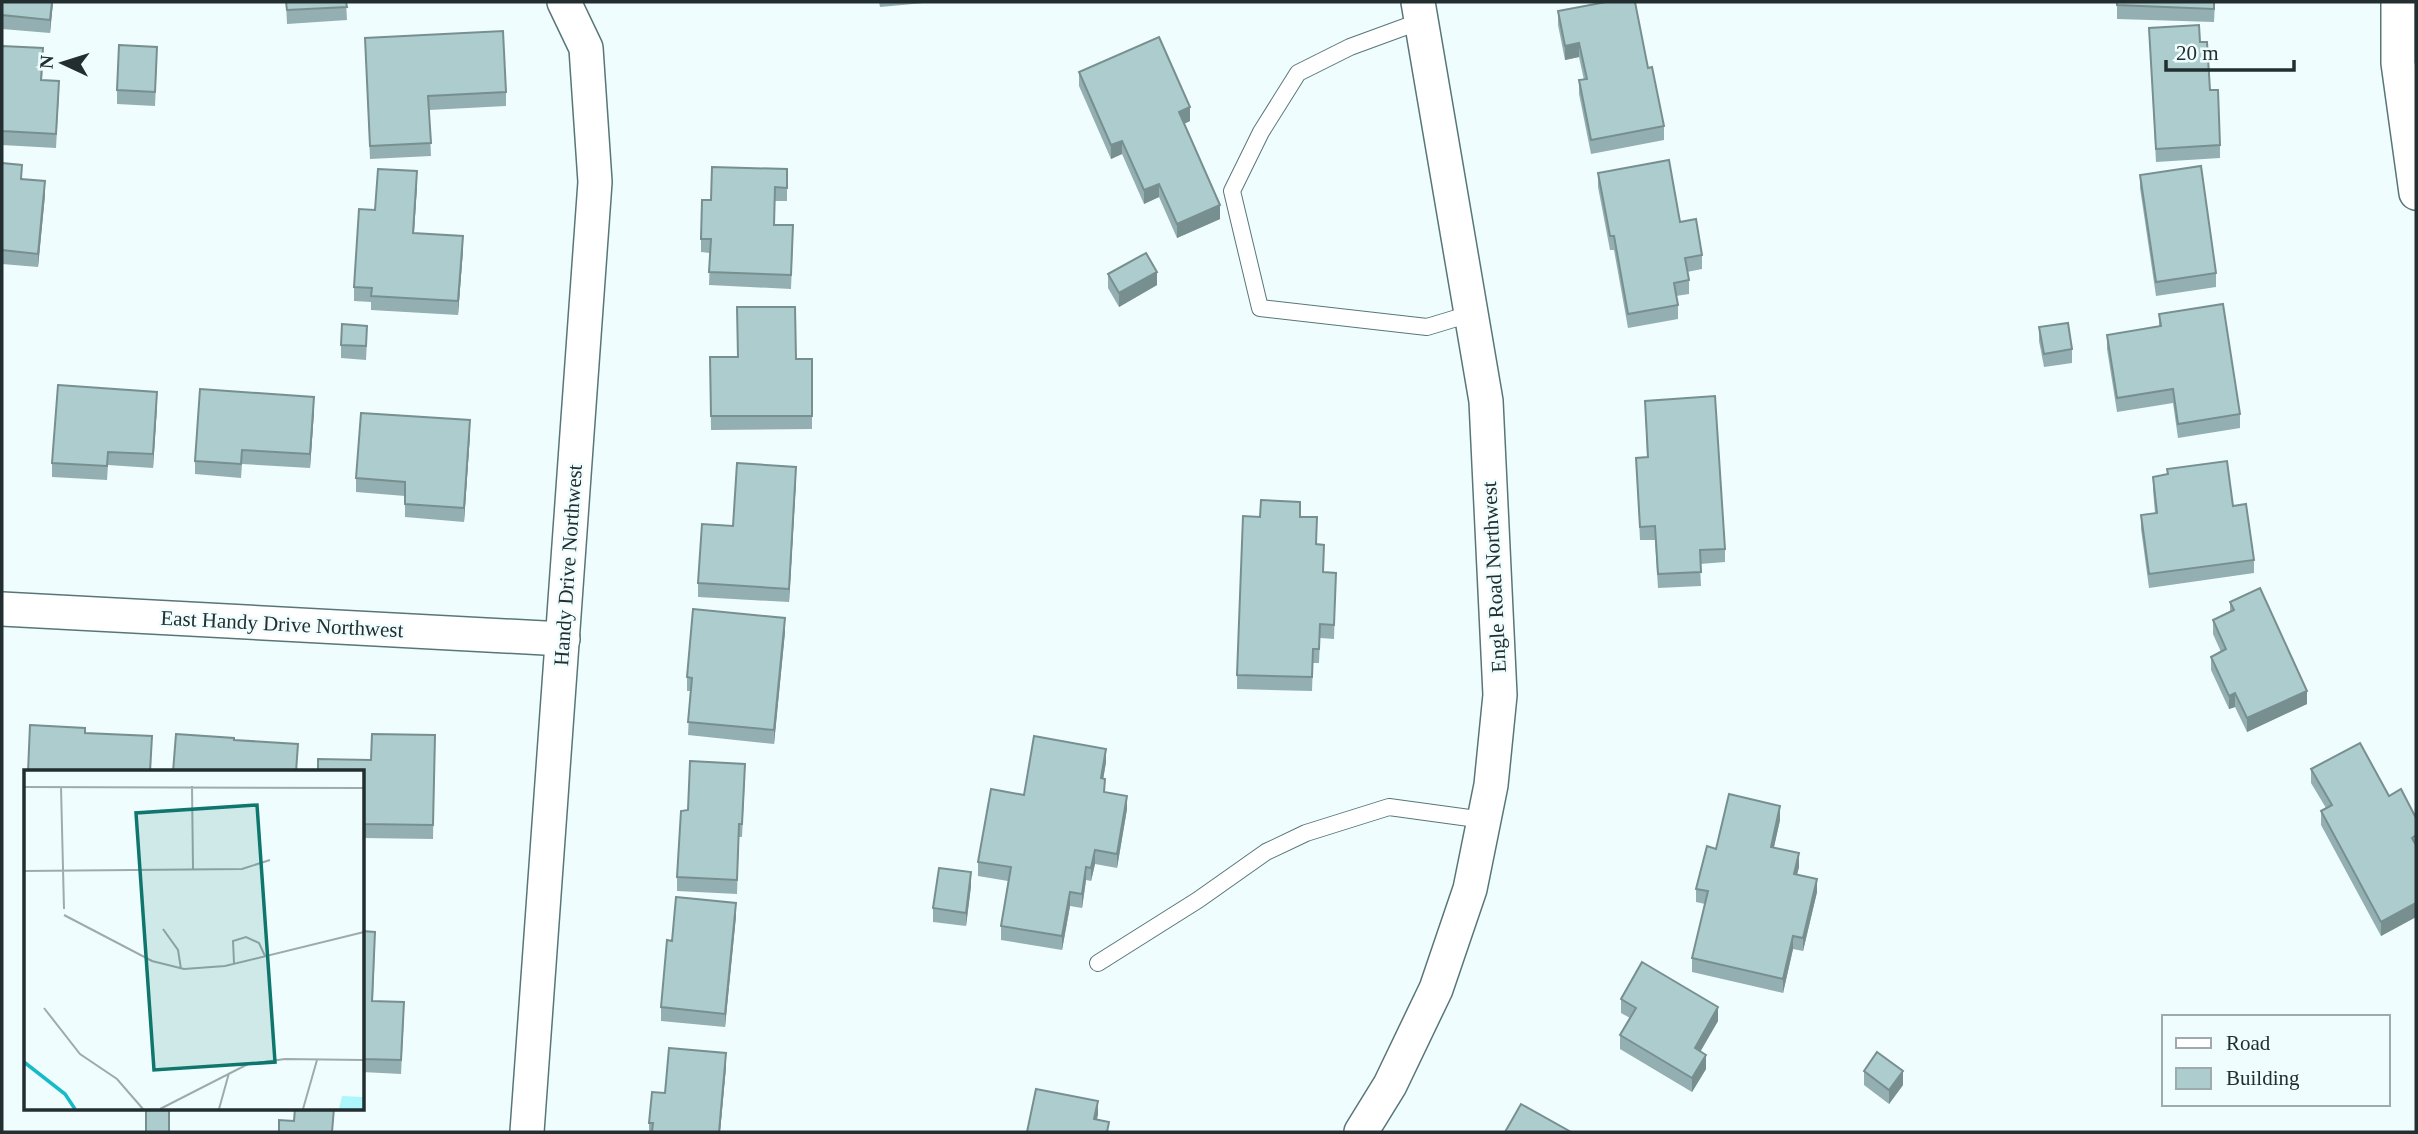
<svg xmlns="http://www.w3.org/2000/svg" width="2418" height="1134" viewBox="0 0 2418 1134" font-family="'Times New Roman',serif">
  <rect width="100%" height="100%" fill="#f0fdfe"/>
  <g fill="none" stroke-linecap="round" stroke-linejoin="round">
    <defs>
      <g id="lane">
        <path d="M 1421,21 L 1350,47 L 1298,73 L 1261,132 L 1232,191 L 1260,308 L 1427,327 L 1470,314"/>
        <path d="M 1098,963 L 1198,900 L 1266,852 L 1306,833 L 1389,807 L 1484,820"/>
      </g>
      <g id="street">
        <path d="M 2398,2 L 2398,63 L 2416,193"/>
        <path d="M 2,609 L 563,639"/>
        <path d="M 527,1132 L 595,182 L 586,48 L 564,2"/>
        <path d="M 1361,1132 L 1390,1085 L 1436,989 L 1470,889 L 1491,785 L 1500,695 L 1486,401 L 1418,2"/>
      </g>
    </defs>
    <!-- lane casing -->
    <use href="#lane" stroke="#587678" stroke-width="18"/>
    <!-- street casing -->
    <use href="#street" stroke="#587678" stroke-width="36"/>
    <!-- lane -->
    <use href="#lane" stroke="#fff" stroke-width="16"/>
    <!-- street -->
    <use href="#street" stroke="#fff" stroke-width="33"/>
  </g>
  <!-- wall -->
  <g fill="#94afb1">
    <path d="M 2,2 L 53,2 L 50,33 L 2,29 Z"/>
    <path d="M 286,2 L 346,2 L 347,20 L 287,24 Z"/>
    <path d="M 879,2 L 935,2 L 880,7 Z"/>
    <path d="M 2117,2 L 2215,2 L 2214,22 L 2117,19 Z"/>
    <path d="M 1558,11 L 1648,68 L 1664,126 L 1664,140 L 1591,154 L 1579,94 L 1579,80 L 1584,80 L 1579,57 L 1565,60 L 1558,25 Z"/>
    <path d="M 2149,28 L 2200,42 L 2220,145 L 2220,158 L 2156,162 Z"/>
    <path d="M 365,38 L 506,92 L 506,106 L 429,110 L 431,156 L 370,159 Z"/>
    <path d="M 2,46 L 43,62 L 42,80 L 59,94 L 56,148 L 2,145 Z"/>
    <path d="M 157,60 L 155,106 L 117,104 L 117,90 Z"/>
    <path d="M 1079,72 L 1190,121 L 1184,124 L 1220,219 L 1177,238 L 1159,197 L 1144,204 L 1122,154 L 1111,159 L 1079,86 Z"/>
    <path d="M 2,163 L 45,195 L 38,267 L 2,264 Z"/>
    <path d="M 787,169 L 787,201 L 775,201 L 775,225 L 793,239 L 791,289 L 709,285 L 710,253 L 701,252 L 701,239 L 711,200 Z"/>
    <path d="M 1598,173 L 1680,222 L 1702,255 L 1702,269 L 1687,272 L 1689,280 L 1689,294 L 1676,296 L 1678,305 L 1678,319 L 1628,328 L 1614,250 L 1610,250 L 1598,187 Z"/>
    <path d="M 2140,175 L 2216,273 L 2216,287 L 2156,296 L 2140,188 Z"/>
    <path d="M 417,185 L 414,233 L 463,250 L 458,315 L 371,310 L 371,302 L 354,301 L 354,287 L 375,210 Z"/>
    <path d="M 1108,274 L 1157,285 L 1119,307 L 1108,288 Z"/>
    <path d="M 2159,314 L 2240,414 L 2240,428 L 2178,438 L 2173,403 L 2117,412 L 2107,349 L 2107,335 L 2159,327 Z"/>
    <path d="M 2039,327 L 2072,349 L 2072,363 L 2044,367 L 2039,341 Z"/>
    <path d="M 367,340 L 366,360 L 341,358 L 341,345 Z"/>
    <path d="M 710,357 L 812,359 L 812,429 L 711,430 Z"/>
    <path d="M 1645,401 L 1725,549 L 1725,562 L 1700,564 L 1701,586 L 1658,588 L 1655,540 L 1640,540 L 1636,458 L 1647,457 Z"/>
    <path d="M 157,405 L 153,468 L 108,465 L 107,480 L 52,477 L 52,463 Z"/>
    <path d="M 314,411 L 310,468 L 242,464 L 241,478 L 195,474 L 195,461 Z"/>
    <path d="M 470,434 L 464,522 L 405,517 L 405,496 L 356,492 L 356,478 Z"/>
    <path d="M 2167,469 L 2233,506 L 2254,560 L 2254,573 L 2149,588 L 2141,529 L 2141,515 L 2155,513 L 2153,490 L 2153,477 L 2167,474 Z"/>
    <path d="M 796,480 L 789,602 L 698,597 L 698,583 L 733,526 Z"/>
    <path d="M 1300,517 L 1317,544 L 1323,572 L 1336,573 L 1334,639 L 1320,638 L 1319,663 L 1313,663 L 1312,691 L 1237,689 L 1237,675 Z"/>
    <path d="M 2230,602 L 2307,704 L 2247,732 L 2235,707 L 2229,709 L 2211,670 L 2211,657 L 2221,652 L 2213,634 L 2213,620 L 2230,611 Z"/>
    <path d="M 785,632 L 774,744 L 688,735 L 690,691 L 687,691 L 687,677 Z"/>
    <path d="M 435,735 L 433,839 L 362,838 L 362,772 Z"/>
    <path d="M 1106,762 L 1103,779 L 1105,792 L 1127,809 L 1117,868 L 1095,864 L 1091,881 L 1086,880 L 1082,908 L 1070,906 L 1062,950 L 1001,940 L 1001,926 L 1008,881 L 978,876 L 978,862 L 1024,795 Z"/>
    <path d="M 2311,769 L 2389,796 L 2416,818 L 2416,917 L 2381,936 L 2321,825 L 2321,811 L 2326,808 L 2311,783 Z"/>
    <path d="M 745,778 L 742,837 L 739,837 L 737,894 L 677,891 L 677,877 L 688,810 Z"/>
    <path d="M 1780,820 L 1774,847 L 1799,867 L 1797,874 L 1817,892 L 1803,951 L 1793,949 L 1783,993 L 1692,972 L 1692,958 L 1705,904 L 1696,902 L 1696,889 L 1716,849 Z"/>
    <path d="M 971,886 L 966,926 L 933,922 L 933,908 Z"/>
    <path d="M 736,916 L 725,1027 L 661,1021 L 661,1007 L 672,941 Z"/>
    <path d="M 362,931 L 375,946 L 373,1001 L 404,1016 L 401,1074 L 362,1072 Z"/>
    <path d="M 1621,999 L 1718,1021 L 1700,1051 L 1706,1069 L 1692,1092 L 1620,1049 L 1620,1035 L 1630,1018 L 1621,1013 Z"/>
    <path d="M 726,1067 L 720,1132 L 649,1132 L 649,1123 L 665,1093 Z"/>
    <path d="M 1864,1071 L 1903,1085 L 1889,1104 L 1864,1085 Z"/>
  </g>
  <!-- shaded-wall -->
  <g fill="#788f90">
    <path d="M 52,2 L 53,2 L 50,33 L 50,20 Z"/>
    <path d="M 1579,43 L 1579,57 L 1565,60 L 1565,46 Z"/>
    <path d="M 1190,107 L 1190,121 L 1179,126 L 1179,112 Z"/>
    <path d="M 1122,141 L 1122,154 L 1111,159 L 1111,145 Z"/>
    <path d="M 417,171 L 417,185 L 413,246 L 413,233 Z"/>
    <path d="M 45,181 L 45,195 L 38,267 L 38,254 Z"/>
    <path d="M 1159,184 L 1159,197 L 1144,204 L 1144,190 Z"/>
    <path d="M 1220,205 L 1220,219 L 1177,238 L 1177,224 Z"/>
    <path d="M 463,236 L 463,250 L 458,315 L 458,301 Z"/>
    <path d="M 1157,272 L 1157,285 L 1119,307 L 1119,293 Z"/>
    <path d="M 157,392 L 157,405 L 153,468 L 153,454 Z"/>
    <path d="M 314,397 L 314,411 L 310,468 L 310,454 Z"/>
    <path d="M 470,420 L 470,434 L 464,522 L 464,508 Z"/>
    <path d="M 796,467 L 796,480 L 789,602 L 789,589 Z"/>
    <path d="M 785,618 L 785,632 L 774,744 L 774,730 Z"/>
    <path d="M 2307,691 L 2307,704 L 2247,732 L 2247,718 Z"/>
    <path d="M 2235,693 L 2235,707 L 2229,709 L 2229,696 Z"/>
    <path d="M 1106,749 L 1106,762 L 1101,792 L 1101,778 Z"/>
    <path d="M 1127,796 L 1127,809 L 1117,868 L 1117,854 Z"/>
    <path d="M 1780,806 L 1780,820 L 1771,860 L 1771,847 Z"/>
    <path d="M 1095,850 L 1095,864 L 1091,881 L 1091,868 Z"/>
    <path d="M 1799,853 L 1799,867 L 1794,887 L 1794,874 Z"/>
    <path d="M 1086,867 L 1086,880 L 1082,908 L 1082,894 Z"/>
    <path d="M 971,872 L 971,886 L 966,926 L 966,913 Z"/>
    <path d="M 1817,879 L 1817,892 L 1803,951 L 1803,938 Z"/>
    <path d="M 1070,892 L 1070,906 L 1062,950 L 1062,936 Z"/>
    <path d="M 736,903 L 736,916 L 725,1027 L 725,1014 Z"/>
    <path d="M 2416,903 L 2416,917 L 2381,936 L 2381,922 Z"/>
    <path d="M 1793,936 L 1793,949 L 1783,993 L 1783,979 Z"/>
    <path d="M 1718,1007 L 1718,1021 L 1695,1061 L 1695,1048 Z"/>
    <path d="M 726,1053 L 726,1067 L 720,1132 L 719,1132 Z"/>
    <path d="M 1706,1055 L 1706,1069 L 1692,1092 L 1692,1078 Z"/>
    <path d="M 1903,1071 L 1903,1085 L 1889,1104 L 1889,1090 Z"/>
    <path d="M 1098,1101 L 1098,1115 L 1094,1132 L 1094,1119 Z"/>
  </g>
  <!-- building -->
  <g fill="#acccce" stroke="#788f90" stroke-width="2">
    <path d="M 2,2 L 52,2 L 50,20 L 2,15 Z"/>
    <path d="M 286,2 L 346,2 L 347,7 L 287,10 Z"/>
    <path d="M 1606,2 L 1635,2 L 1648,68 L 1652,67 L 1664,126 L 1591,140 L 1579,80 L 1587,79 L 1579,43 L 1565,46 L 1558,11 Z"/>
    <path d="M 2117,2 L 2214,2 L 2214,9 L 2117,5 Z"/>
    <path d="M 2199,25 L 2200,42 L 2207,42 L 2210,90 L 2218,90 L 2220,145 L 2156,149 L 2149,28 Z"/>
    <path d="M 503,31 L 506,92 L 428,96 L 431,143 L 370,146 L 365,38 Z"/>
    <path d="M 1159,37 L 1190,107 L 1179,112 L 1220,205 L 1177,224 L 1159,184 L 1144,190 L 1122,141 L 1111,145 L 1079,72 Z"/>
    <path d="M 119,45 L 157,47 L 155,92 L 117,90 Z"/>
    <path d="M 2,46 L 43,48 L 41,80 L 59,81 L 56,134 L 2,131 Z"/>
    <path d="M 1669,160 L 1680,222 L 1696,219 L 1702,255 L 1685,258 L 1689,280 L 1674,283 L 1678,305 L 1628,314 L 1614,236 L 1610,236 L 1598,173 Z"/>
    <path d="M 2,163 L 22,165 L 21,179 L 45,181 L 38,254 L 2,250 Z"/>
    <path d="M 2201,166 L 2216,273 L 2156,282 L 2140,175 Z"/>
    <path d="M 712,167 L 787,169 L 787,188 L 775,187 L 774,225 L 793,225 L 791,275 L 709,272 L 711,239 L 701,239 L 702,200 L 711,200 Z"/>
    <path d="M 378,169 L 417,171 L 413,233 L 463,236 L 458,301 L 371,296 L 372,288 L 354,287 L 359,209 L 375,210 Z"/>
    <path d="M 1146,253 L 1157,272 L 1119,293 L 1108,274 Z"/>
    <path d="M 2223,304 L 2240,414 L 2178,424 L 2173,389 L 2117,398 L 2107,335 L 2161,326 L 2159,314 Z"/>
    <path d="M 737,307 L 795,307 L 796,359 L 812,359 L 812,416 L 711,416 L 710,357 L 738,357 Z"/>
    <path d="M 2068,323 L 2072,349 L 2044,354 L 2039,327 Z"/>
    <path d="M 342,324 L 367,326 L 366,346 L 341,345 Z"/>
    <path d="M 58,385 L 157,392 L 153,454 L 108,452 L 107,466 L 52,463 Z"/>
    <path d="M 200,389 L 314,397 L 310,454 L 242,450 L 241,464 L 195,461 Z"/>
    <path d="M 1715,396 L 1725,549 L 1700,550 L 1701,572 L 1658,574 L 1655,526 L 1640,527 L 1636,458 L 1648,457 L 1645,401 Z"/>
    <path d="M 361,413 L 470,420 L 464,508 L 405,504 L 405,482 L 356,478 Z"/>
    <path d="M 2227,461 L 2233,506 L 2246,504 L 2254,560 L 2149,574 L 2141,515 L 2157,513 L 2153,477 L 2168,474 L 2167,469 Z"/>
    <path d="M 737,463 L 796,467 L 789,589 L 698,583 L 702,524 L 733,526 Z"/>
    <path d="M 1261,500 L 1300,502 L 1300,517 L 1317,517 L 1316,544 L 1324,545 L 1323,572 L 1336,573 L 1334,625 L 1320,624 L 1319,649 L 1313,649 L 1312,677 L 1237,675 L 1243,516 L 1260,517 Z"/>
    <path d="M 2260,588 L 2307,691 L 2247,718 L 2235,693 L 2229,696 L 2211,657 L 2226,649 L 2213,620 L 2234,610 L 2230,602 Z"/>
    <path d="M 693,609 L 785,618 L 774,730 L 688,722 L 692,678 L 687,677 Z"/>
    <path d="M 30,725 L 85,728 L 85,733 L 152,736 L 150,772 L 28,772 Z"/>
    <path d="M 176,734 L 234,738 L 234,740 L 298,744 L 296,772 L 173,772 Z"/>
    <path d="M 372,734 L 435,735 L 433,825 L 362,824 L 362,772 L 318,772 L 318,759 L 371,760 Z"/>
    <path d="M 1034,736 L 1106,749 L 1101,778 L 1105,779 L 1104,792 L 1127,796 L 1117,854 L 1095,850 L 1091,868 L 1086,867 L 1082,894 L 1070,892 L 1062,936 L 1001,926 L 1011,867 L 978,862 L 991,789 L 1024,795 Z"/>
    <path d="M 2360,743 L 2389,796 L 2401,789 L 2416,818 L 2416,835 L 2412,838 L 2416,845 L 2416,903 L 2381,922 L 2321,811 L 2332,805 L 2311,769 Z"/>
    <path d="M 690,761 L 745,764 L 742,824 L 739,824 L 737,880 L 677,877 L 681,811 L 688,810 Z"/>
    <path d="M 1729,794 L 1780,806 L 1771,847 L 1799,853 L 1794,874 L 1817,879 L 1803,938 L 1793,936 L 1783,979 L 1692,958 L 1708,891 L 1696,889 L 1707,846 L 1716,849 Z"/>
    <path d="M 939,868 L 971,872 L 966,913 L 933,908 Z"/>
    <path d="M 676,897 L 736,903 L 725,1014 L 661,1007 L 667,940 L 672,941 Z"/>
    <path d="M 362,931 L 375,932 L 372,1001 L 404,1002 L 401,1060 L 362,1059 Z"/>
    <path d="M 1642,962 L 1718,1007 L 1695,1048 L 1706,1055 L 1692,1078 L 1620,1035 L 1636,1008 L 1621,999 Z"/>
    <path d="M 669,1048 L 726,1053 L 719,1132 L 652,1132 L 653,1123 L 649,1123 L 652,1092 L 665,1093 Z"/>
    <path d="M 1877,1052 L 1903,1071 L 1889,1090 L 1864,1071 Z"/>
    <path d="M 1036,1089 L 1098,1101 L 1094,1119 L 1109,1122 L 1107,1132 L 1027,1132 Z"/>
    <path d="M 1521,1104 L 1571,1132 L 1505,1132 Z"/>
    <rect x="146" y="1108" width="23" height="24"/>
    <path d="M 295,1108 L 334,1108 L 332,1132 L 279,1132 L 279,1120 L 294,1121 Z"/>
  </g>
  <g text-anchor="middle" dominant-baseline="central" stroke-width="5" stroke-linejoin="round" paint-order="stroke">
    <!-- street labels -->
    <g font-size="21" fill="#222e2f" stroke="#f0fdfe">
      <text transform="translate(568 565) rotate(-86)">Handy Drive Northwest</text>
      <text transform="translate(1494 577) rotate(-93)">Engle Road Northwest</text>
      <text transform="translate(282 624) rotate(3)">East Handy Drive Northwest</text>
    </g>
  </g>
  <!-- overview -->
  <g transform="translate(24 770)">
    <rect width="340" height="340" fill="#f0fdfe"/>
    <path d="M 318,326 L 339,327 L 339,339 L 315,339 Z" fill="#adf7fc"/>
    <path fill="none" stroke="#17bbc5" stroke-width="3.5" d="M 0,292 L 41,324 L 51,339"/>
    <path fill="none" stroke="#9eaaab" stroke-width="2" d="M 168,16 L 169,99M 0,17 L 340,18M 37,17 L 40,139M 0,101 L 218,99 L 246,90M 40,145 L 128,191 L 160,199 L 201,196 L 340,162M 139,159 L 154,180 L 157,199M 210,193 L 209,171 L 222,167 L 235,173 L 241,186M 20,238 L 56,284 L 93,309 L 119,339M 136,339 L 224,294 L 261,289 L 340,290M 195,339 L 205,303M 279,339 L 293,290"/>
    <path fill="#0f766e" fill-opacity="0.15" stroke="#0f766e" stroke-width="3.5" d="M 233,35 L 251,292 L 130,300 L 112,43 Z"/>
    <rect width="340" height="340" fill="none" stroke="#222e2f" stroke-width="3.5"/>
  </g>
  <!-- border -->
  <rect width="2418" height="1134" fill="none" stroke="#222e2f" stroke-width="7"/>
  <!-- legend -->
  <rect x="2162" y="1015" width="228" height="91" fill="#f0fdfe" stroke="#9eaaab" stroke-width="2"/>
  <rect x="2176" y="1038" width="35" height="10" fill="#ffffff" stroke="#9eaaab" stroke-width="2"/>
  <text x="2226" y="1050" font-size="21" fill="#222e2f">Road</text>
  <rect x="2176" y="1068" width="35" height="21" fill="#acccce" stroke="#9eaaab" stroke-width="2"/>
  <text x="2226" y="1085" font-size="21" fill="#222e2f">Building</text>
  <!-- north arrow -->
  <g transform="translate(63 63) rotate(274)" stroke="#f0fdfe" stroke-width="5" paint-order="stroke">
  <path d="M0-5L12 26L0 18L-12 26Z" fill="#222e2f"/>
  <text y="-10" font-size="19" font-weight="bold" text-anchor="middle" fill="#222e2f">N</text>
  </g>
  <!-- scale -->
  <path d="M2166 60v10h128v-10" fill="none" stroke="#222e2f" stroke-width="3.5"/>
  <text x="2176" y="60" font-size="21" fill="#222e2f" stroke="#f0fdfe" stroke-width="5" paint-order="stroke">20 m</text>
</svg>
